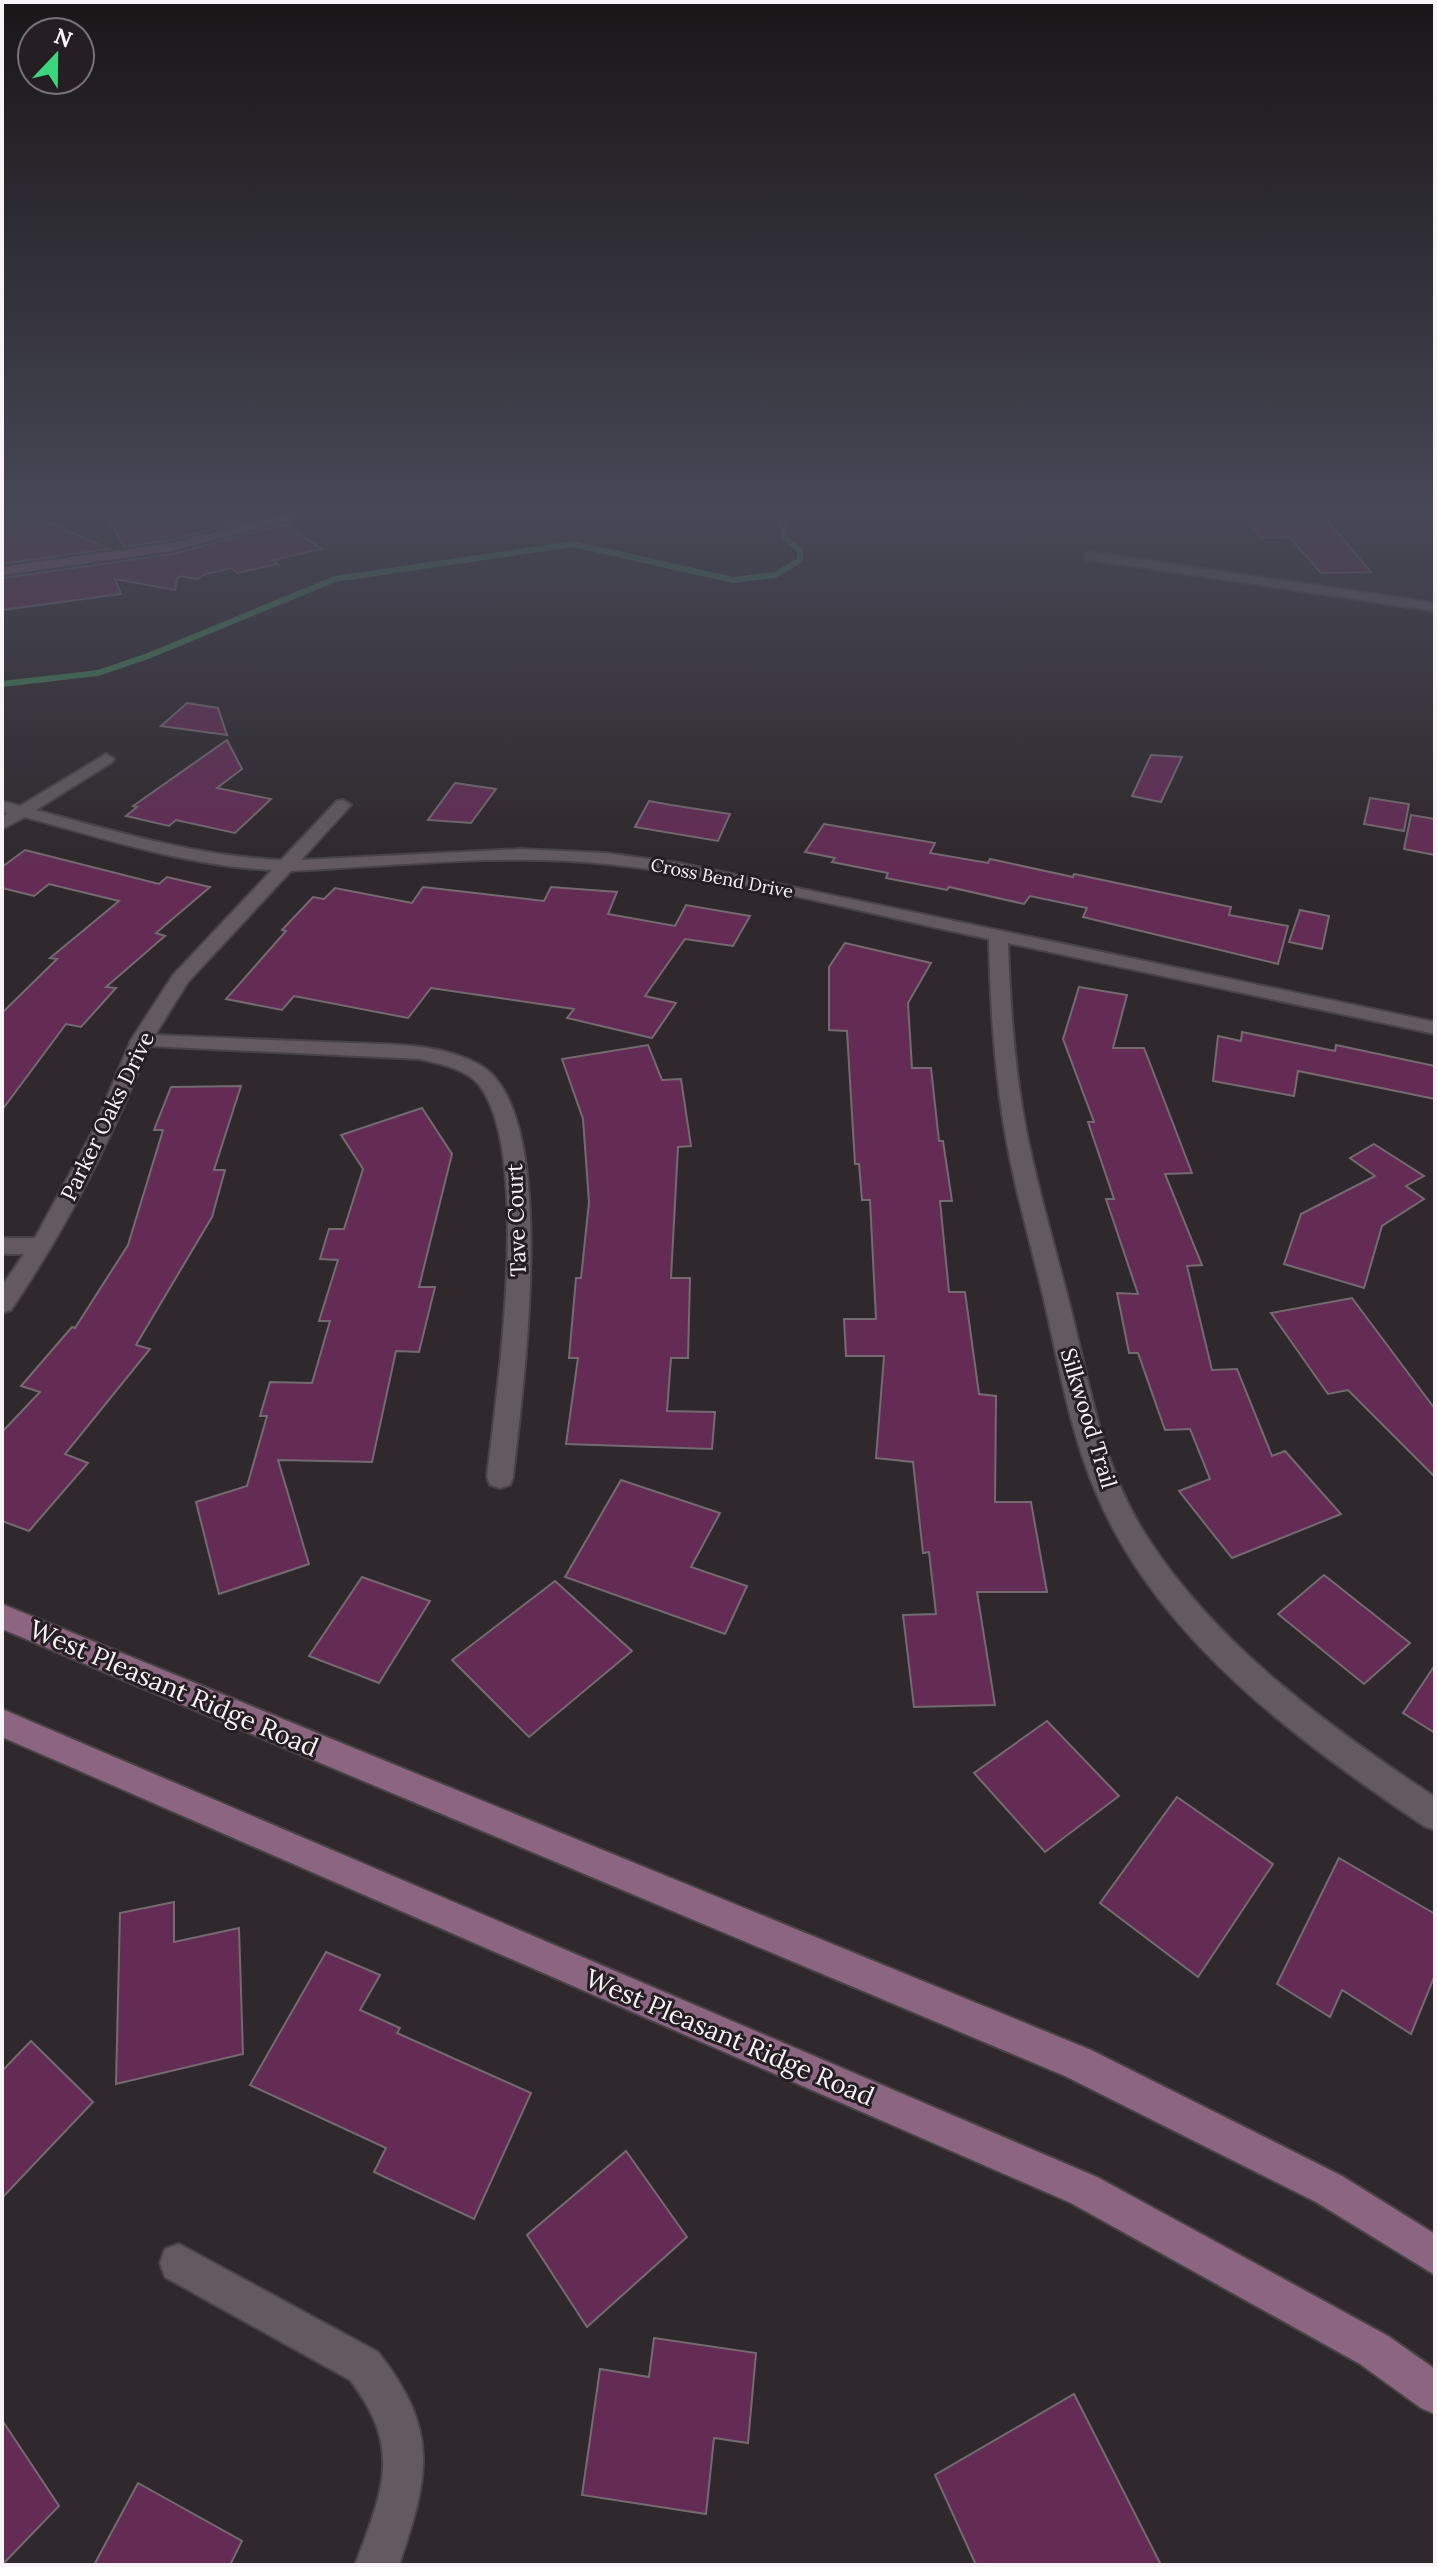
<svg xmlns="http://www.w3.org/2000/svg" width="1437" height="2567" viewBox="0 0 1437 2567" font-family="Lora,serif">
  <rect width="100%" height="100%" fill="#2f282c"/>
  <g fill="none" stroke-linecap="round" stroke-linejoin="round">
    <!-- stream -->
    <path stroke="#3e8156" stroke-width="6" d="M 2,684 L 98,673 L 148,656 L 335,579 L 573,544 L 733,580 L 775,575 L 800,560 L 800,550 L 786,539 L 781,524 L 795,508"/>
  </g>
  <!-- building -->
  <g fill="#642c54" stroke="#736b70" stroke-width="2">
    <path d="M 2,508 L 17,508 L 109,549 L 2,564 Z"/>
    <path d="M 180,508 L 262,508 L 272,515 L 171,540 L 124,547 L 110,522 Z"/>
    <path d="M 1238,508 L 1317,508 L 1371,572 L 1321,573 L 1289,537 L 1261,538 Z"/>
    <path d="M 285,524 L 322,549 L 273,560 L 278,564 L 237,573 L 232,568 L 206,574 L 197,579 L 181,576 L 177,579 L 175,590 L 115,579 L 121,594 L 2,610 L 2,578 L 172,554 Z"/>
    <path d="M 187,703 L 218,708 L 227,735 L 161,726 Z"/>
    <path d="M 227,740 L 242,769 L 217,788 L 271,799 L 235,833 L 176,820 L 169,826 L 126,816 L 137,807 L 133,806 Z"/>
    <path d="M 1151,755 L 1182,757 L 1161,802 L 1132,796 Z"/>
    <path d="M 455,783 L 496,789 L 471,823 L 428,820 Z"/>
    <path d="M 1370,798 L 1409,804 L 1404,831 L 1364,824 Z"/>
    <path d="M 649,801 L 671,805 L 730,814 L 718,841 L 635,827 Z"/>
    <path d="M 1411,815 L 1435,819 L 1435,855 L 1404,849 Z"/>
    <path d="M 824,824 L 935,843 L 930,853 L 988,863 L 990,859 L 1073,877 L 1074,874 L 1231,907 L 1229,915 L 1288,926 L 1278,964 L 1083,917 L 1087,908 L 1030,896 L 1024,904 L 949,887 L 947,890 L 886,878 L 888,873 L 832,862 L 835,858 L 805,852 Z"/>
    <path d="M 25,850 L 159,884 L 167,877 L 210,887 L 156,933 L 165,936 L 106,987 L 116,988 L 81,1027 L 66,1024 L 2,1110 L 2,1013 L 57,959 L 50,958 L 119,901 L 49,884 L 34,896 L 2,888 L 2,867 Z"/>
    <path d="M 423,887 L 544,901 L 551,887 L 617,892 L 608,914 L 675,926 L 686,905 L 750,916 L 733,946 L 685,939 L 645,996 L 676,1003 L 652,1038 L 567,1018 L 574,1009 L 431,988 L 408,1018 L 294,996 L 282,1010 L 226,999 L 286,931 L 282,930 L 313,897 L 324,899 L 335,888 L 412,903 Z"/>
    <path d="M 1300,910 L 1329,916 L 1322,949 L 1289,942 Z"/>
    <path d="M 845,943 L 931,963 L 908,1003 L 912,1068 L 931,1068 L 939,1141 L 943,1141 L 952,1201 L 940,1201 L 949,1292 L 965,1292 L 979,1394 L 996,1396 L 995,1502 L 1031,1502 L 1047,1592 L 977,1592 L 995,1705 L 914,1707 L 903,1615 L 936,1614 L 929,1552 L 923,1553 L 913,1462 L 876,1458 L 884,1356 L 846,1356 L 844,1319 L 876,1319 L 870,1200 L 862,1200 L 859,1164 L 855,1164 L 847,1031 L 829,1030 L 829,967 Z"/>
    <path d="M 1079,987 L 1127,995 L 1113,1048 L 1144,1048 L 1192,1173 L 1165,1174 L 1202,1265 L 1187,1266 L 1212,1370 L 1237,1369 L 1272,1456 L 1285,1451 L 1341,1514 L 1232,1558 L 1179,1491 L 1210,1479 L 1190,1429 L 1165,1430 L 1138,1353 L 1129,1353 L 1117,1293 L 1138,1294 L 1106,1199 L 1114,1199 L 1088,1122 L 1094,1122 L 1063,1039 Z"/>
    <path d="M 1242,1032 L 1335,1051 L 1336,1045 L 1435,1066 L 1435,1099 L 1298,1071 L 1294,1096 L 1213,1081 L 1218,1036 L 1241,1041 Z"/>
    <path d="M 648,1045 L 662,1080 L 681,1079 L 691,1146 L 678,1147 L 671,1278 L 690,1278 L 688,1358 L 671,1358 L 667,1411 L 715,1412 L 712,1449 L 566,1444 L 578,1358 L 569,1358 L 576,1278 L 581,1278 L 589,1202 L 583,1119 L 562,1059 Z"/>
    <path d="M 241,1086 L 214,1170 L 225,1170 L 212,1217 L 136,1345 L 150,1349 L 65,1454 L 88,1463 L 29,1531 L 2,1521 L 2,1432 L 40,1392 L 21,1386 L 72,1327 L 75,1328 L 128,1245 L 163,1130 L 154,1130 L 171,1087 Z"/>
    <path d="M 422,1108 L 452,1154 L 419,1287 L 435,1287 L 419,1352 L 396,1351 L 372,1462 L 278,1460 L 309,1564 L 219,1594 L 196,1502 L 247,1486 L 267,1416 L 260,1416 L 270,1382 L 312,1383 L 330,1321 L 319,1321 L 338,1260 L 320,1259 L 329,1229 L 344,1229 L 363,1169 L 341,1135 Z"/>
    <path d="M 1374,1144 L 1424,1176 L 1406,1186 L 1424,1199 L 1382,1226 L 1364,1288 L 1284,1264 L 1301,1214 L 1375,1176 L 1350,1158 Z"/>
    <path d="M 1352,1298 L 1435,1409 L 1435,1477 L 1348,1390 L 1328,1394 L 1271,1313 Z"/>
    <path d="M 621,1480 L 720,1513 L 691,1567 L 747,1586 L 725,1634 L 565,1577 Z"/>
    <path d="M 1324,1575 L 1410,1643 L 1364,1684 L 1278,1614 Z"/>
    <path d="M 362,1577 L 430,1601 L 379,1683 L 309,1656 Z"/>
    <path d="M 555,1581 L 632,1651 L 529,1737 L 452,1660 Z"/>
    <path d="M 1435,1665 L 1435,1733 L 1403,1713 Z"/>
    <path d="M 1047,1721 L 1119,1796 L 1045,1852 L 974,1773 Z"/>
    <path d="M 1177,1797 L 1273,1864 L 1198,1977 L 1100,1903 Z"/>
    <path d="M 1339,1858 L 1435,1914 L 1435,1975 L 1411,2034 L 1342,1990 L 1330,2017 L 1277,1984 Z"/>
    <path d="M 174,1902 L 174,1942 L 239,1928 L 243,2054 L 116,2084 L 120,1913 Z"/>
    <path d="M 326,1952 L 380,1975 L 360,2010 L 400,2028 L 397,2033 L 531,2093 L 474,2219 L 374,2172 L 386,2148 L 250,2085 Z"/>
    <path d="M 31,2041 L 93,2102 L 2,2198 L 2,2071 Z"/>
    <path d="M 626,2151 L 687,2237 L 587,2327 L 527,2235 Z"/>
    <path d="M 654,2338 L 756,2353 L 748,2443 L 714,2438 L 706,2514 L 582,2495 L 600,2369 L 649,2377 Z"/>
    <path d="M 1074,2394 L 1161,2565 L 976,2565 L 935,2475 Z"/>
    <path d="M 2,2420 L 59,2506 L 2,2565 Z"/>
    <path d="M 138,2483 L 242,2541 L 230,2565 L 94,2565 Z"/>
  </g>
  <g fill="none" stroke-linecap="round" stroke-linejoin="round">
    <defs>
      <g id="street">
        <path d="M 1090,552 L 1435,603 L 1435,611 L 1085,559 L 1085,553 Z"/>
        <path d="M 106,754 L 114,759 L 112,762 L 36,810 C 117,832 197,856 281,860 L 337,801 L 343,800 L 351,805 L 301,860 L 521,849 L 605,853 L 679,863 L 1435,1022 L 1435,1034 L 1008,943 C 1010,1004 1014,1064 1025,1124 C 1037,1189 1057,1253 1073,1318 C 1091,1394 1105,1474 1149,1540 C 1219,1647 1329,1727 1435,1797 L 1435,1830 L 1424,1826 C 1298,1741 1158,1639 1097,1495 C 1069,1430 1058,1359 1042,1291 C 1028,1234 1012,1178 1003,1120 C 994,1060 990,1000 989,939 C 863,913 734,877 607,864 C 503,853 395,866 291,871 L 188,982 L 155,1035 C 211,1037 268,1040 325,1042 C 376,1045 435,1040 480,1065 C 562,1112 522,1394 513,1477 L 510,1485 L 500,1488 L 490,1485 L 487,1477 C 497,1388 532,1158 480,1086 C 467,1069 440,1064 420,1059 L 149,1046 C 111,1141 68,1226 11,1310 L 2,1313 L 2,1286 L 24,1254 L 2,1254 L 2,1238 L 35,1238 L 93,1131 L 131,1040 L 173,975 L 272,870 C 187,866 106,839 25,817 L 2,829 L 2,817 L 8,813 L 2,811 L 2,801 L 20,806 Z"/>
        <path d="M 179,2244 L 378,2352 C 440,2431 429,2476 399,2565 L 355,2565 C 383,2490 403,2449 350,2380 L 165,2277 L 160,2263 L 165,2249 Z"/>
      </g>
      <g id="secondary">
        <path d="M 313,508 L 335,508 L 172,551 L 2,575 L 2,567 L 172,543 Z"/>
        <path d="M 2,1604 L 1091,2050 L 1342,2176 L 1435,2234 L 1435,2275 L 1316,2202 L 1065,2076 L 2,1629 Z"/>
        <path d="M 2,1709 L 1097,2177 L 1388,2336 L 1435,2369 L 1435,2414 L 1421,2408 L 1360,2364 L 1071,2203 L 2,1737 Z"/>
      </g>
    </defs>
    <!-- street casing -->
    <use href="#street" stroke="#484346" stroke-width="4"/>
    <!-- secondary casing -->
    <use href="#secondary" stroke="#484346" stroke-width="4"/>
    <!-- street -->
    <use href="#street" fill="#625a5f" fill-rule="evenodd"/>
    <!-- secondary -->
    <use href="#secondary" fill="#8c6580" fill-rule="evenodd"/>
  </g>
  <!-- sky -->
  <linearGradient id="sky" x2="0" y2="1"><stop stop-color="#1a1618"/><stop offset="0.59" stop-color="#474856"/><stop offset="1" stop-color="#474856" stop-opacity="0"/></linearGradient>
  <rect width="1437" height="868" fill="url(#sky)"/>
  <g text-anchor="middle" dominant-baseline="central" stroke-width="6" stroke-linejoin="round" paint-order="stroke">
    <!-- far-street labels -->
    <g font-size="18" fill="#f7f3f6" stroke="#251e22">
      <text transform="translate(722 878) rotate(11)">Cross Bend Drive</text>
    </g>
    <!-- street labels -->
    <g font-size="22" fill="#f7f3f6" stroke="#251e22">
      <text transform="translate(107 1116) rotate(-64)">Parker Oaks Drive</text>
      <text transform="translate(516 1220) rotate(-92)">Tave Court</text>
      <text transform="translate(1089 1418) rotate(73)">Silkwood Trail</text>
    </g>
    <!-- near-street labels -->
    <g font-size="26" fill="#f7f3f6" stroke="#251e22">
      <text transform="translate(174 1688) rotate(23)">West Pleasant Ridge Road</text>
      <text transform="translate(730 2037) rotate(23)">West Pleasant Ridge Road</text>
    </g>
  </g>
  <!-- border -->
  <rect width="1437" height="2567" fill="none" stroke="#f7f3f6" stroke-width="8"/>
  <!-- north arrow -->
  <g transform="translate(56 56) rotate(22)"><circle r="38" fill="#251e22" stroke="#797377" stroke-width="2"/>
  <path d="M0-6L14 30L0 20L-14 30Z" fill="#3ad77f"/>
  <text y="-12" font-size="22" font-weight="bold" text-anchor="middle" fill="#f7f3f6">N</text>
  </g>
</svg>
